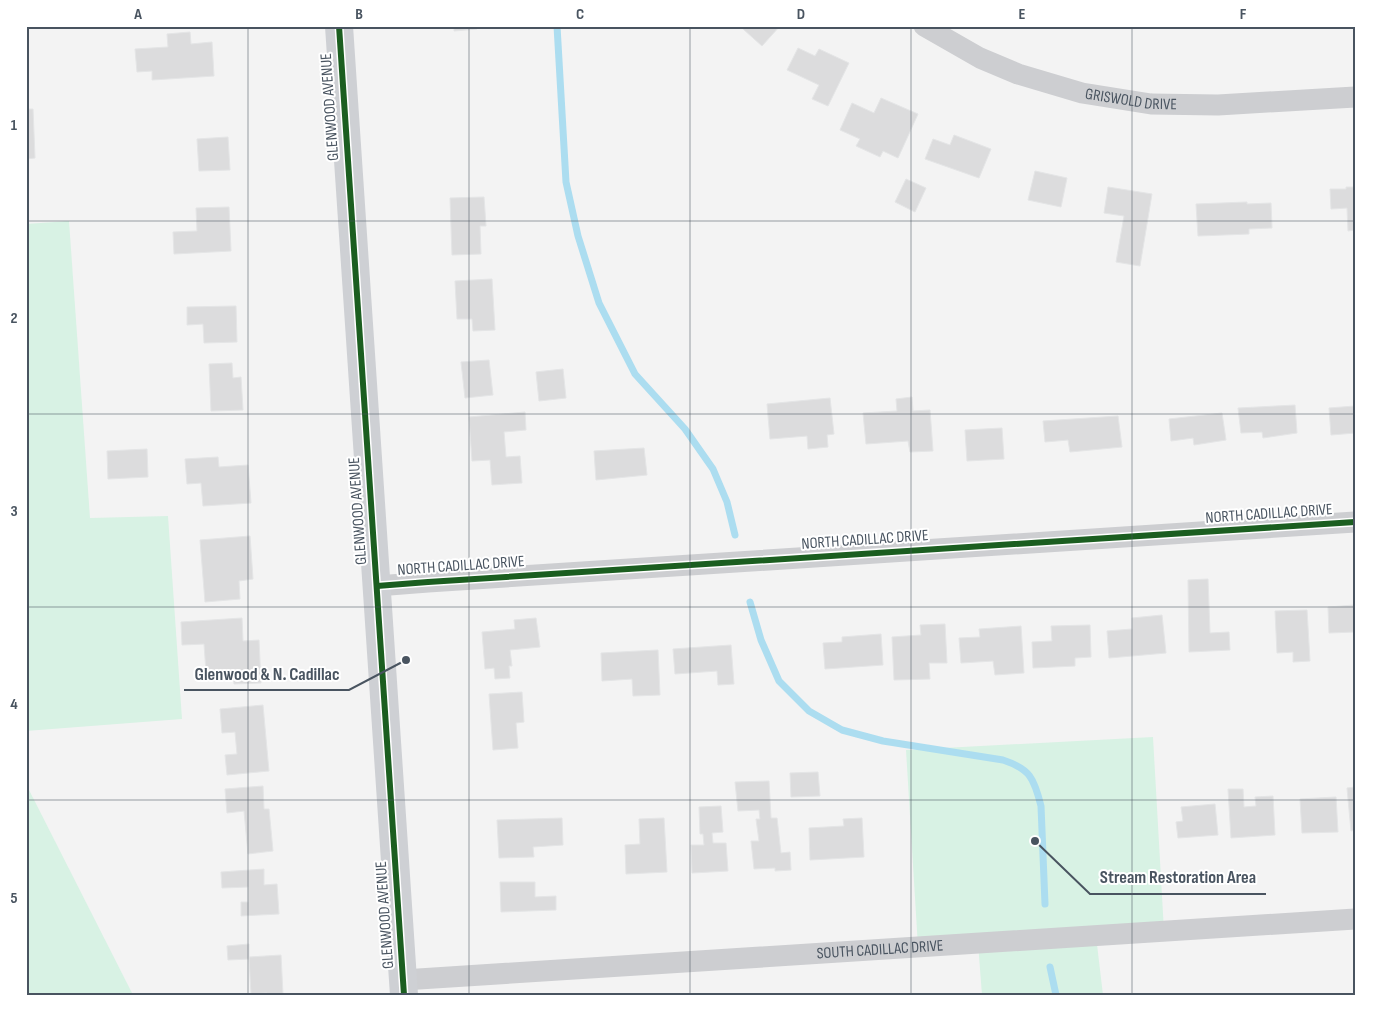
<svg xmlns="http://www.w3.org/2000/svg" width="1381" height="1021" viewBox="0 0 1381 1021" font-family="'Sofia Sans Condensed',sans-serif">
  <rect width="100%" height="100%" fill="#f3f3f3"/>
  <!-- green -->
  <g fill="#d8f2e4">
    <path d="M 69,221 L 90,518 L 168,516 L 182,719 L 26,731 L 26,224 Z"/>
    <path d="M 1153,737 L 1164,931 L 1096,936 L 1103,995 L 982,995 L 978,943 L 918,947 L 906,750 Z"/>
    <path d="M 26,784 L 133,995 L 26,995 Z"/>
  </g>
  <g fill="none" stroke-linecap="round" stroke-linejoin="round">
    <!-- stream -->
    <g stroke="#acddf0" stroke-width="7">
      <path d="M 557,26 L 566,182 L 578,236 L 599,303 L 635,374 L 685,429 L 713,469 L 727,502 L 735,535"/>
      <path d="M 750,602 L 761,640 L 779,681 L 809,711 L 842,730 L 883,741 L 1003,760 C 1030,769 1034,778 1041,806 L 1045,904"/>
      <path d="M 1050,967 L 1056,995"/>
    </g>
  </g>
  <!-- building -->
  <g fill="#dcdcdd" stroke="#e4e5e6">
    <path d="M 454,26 L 477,26 L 477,29 L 454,31 Z"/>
    <path d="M 745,26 L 780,26 L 762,46 L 743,29 Z"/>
    <path d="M 190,32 L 191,44 L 212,42 L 214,76 L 152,80 L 152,71 L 137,72 L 135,49 L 168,47 L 167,34 Z"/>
    <path d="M 798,48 L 815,56 L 819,49 L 849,63 L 828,106 L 812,99 L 819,85 L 787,70 Z"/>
    <path d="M 881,98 L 918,114 L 898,158 L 883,151 L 880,157 L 856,146 L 860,139 L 840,130 L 852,103 L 874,113 Z"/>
    <path d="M 26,109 L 33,109 L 35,158 L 26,159 Z"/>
    <path d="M 954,135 L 991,149 L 979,178 L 925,159 L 933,139 L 950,145 Z"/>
    <path d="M 228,137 L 230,170 L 199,171 L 197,139 Z"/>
    <path d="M 1035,171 L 1067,178 L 1061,207 L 1028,200 Z"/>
    <path d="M 906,179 L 926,188 L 915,212 L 895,202 Z"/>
    <path d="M 1108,187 L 1152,194 L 1140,266 L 1116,262 L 1124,216 L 1104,213 Z"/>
    <path d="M 1346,187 L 1355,187 L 1355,230 L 1348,231 L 1347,208 L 1331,209 L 1330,189 L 1346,189 Z"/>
    <path d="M 484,197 L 486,226 L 480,226 L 481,254 L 452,255 L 450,198 Z"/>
    <path d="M 1247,202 L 1247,204 L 1271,203 L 1272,228 L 1249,229 L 1249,234 L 1198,236 L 1196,204 Z"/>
    <path d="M 229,207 L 231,251 L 174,254 L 173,232 L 197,231 L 196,208 Z"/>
    <path d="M 492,279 L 495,330 L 473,331 L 472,319 L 457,319 L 455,281 Z"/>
    <path d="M 236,306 L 237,342 L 204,343 L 203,324 L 187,325 L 187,307 Z"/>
    <path d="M 489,360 L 493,395 L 465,398 L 461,362 Z"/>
    <path d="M 232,363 L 233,378 L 241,377 L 243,410 L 211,411 L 209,364 Z"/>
    <path d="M 563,369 L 566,398 L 539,401 L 536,372 Z"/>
    <path d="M 912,397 L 913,411 L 930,410 L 933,451 L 910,452 L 908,441 L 866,444 L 863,413 L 897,411 L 896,399 Z"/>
    <path d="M 830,398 L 834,434 L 827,435 L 828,447 L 808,449 L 807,436 L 770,439 L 767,404 Z"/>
    <path d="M 1295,405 L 1297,433 L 1263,438 L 1262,432 L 1241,433 L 1238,408 Z"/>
    <path d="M 1355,406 L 1355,433 L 1331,435 L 1329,408 Z"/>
    <path d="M 525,412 L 526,430 L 504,432 L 506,457 L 520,456 L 522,483 L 492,485 L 490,460 L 472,461 L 469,417 Z"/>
    <path d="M 1222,413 L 1226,440 L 1194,445 L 1193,438 L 1171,441 L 1169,419 Z"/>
    <path d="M 1118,416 L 1122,447 L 1070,452 L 1068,440 L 1045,442 L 1043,421 Z"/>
    <path d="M 1002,428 L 1004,459 L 967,461 L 965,430 Z"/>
    <path d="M 644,448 L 647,475 L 596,480 L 594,451 Z"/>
    <path d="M 147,449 L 148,477 L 108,479 L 107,451 Z"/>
    <path d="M 218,457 L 219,467 L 248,465 L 251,503 L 203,506 L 201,483 L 187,484 L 185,459 Z"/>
    <path d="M 250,536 L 253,579 L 239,581 L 240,599 L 205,602 L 200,540 Z"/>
    <path d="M 1208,579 L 1210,633 L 1229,632 L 1230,650 L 1189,652 L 1188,580 Z"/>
    <path d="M 1355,605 L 1355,639 L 1354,632 L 1329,633 L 1328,607 Z"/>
    <path d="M 1307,610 L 1310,661 L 1293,662 L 1293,652 L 1277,653 L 1275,611 Z"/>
    <path d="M 1162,615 L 1166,653 L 1109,658 L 1107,631 L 1132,629 L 1132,618 Z"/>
    <path d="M 242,618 L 243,641 L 259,640 L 261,683 L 234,684 L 233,671 L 206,672 L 204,644 L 182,645 L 181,622 Z"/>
    <path d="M 536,618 L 540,647 L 510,650 L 512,666 L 509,666 L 510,678 L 495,679 L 494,668 L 485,669 L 482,632 L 515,629 L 514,620 Z"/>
    <path d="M 945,624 L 947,663 L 929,663 L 930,679 L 894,680 L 892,637 L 921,635 L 920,625 Z"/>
    <path d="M 1090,625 L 1091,657 L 1075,658 L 1075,666 L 1033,668 L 1032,642 L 1052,641 L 1051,626 Z"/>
    <path d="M 1021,626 L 1024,673 L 995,675 L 993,661 L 961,663 L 959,638 L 980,637 L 979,629 Z"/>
    <path d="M 881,634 L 883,665 L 825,669 L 823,643 L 842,642 L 842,637 Z"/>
    <path d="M 731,645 L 734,684 L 718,685 L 717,671 L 675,674 L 673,649 Z"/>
    <path d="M 658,650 L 660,695 L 633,696 L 632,679 L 602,681 L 601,653 Z"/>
    <path d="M 522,692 L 524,722 L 516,723 L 518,748 L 493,750 L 489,694 Z"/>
    <path d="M 263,705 L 269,771 L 227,775 L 225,755 L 237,754 L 235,732 L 222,733 L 220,709 Z"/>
    <path d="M 818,772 L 820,796 L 791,797 L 790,773 Z"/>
    <path d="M 769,781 L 771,818 L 777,818 L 781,853 L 790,852 L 791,870 L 775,871 L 775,868 L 754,869 L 751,841 L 759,841 L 756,819 L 760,819 L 759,810 L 738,811 L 735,782 Z"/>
    <path d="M 263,786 L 264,809 L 269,809 L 273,851 L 248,854 L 244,811 L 227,813 L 225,789 Z"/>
    <path d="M 1355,787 L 1355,830 L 1351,831 L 1347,788 Z"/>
    <path d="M 1228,789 L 1243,789 L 1244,807 L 1256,806 L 1255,797 L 1273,796 L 1275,835 L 1231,838 Z"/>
    <path d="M 1336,797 L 1338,832 L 1302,833 L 1300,799 Z"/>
    <path d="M 1215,804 L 1218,835 L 1178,838 L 1176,822 L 1183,821 L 1181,807 Z"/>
    <path d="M 721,806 L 723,832 L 712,833 L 713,843 L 726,843 L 728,871 L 692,873 L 691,845 L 704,845 L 703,834 L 700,834 L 699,807 Z"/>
    <path d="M 562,818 L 563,845 L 533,847 L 534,857 L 499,858 L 497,820 Z"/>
    <path d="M 664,818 L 667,872 L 626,874 L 625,845 L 640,844 L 639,819 Z"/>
    <path d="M 862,818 L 864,857 L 810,860 L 809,828 L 844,826 L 843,819 Z"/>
    <path d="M 264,869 L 264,885 L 277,884 L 279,914 L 241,916 L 241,902 L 248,902 L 248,887 L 222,888 L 221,872 Z"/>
    <path d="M 500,882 L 535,882 L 535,897 L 556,896 L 556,910 L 501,912 Z"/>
    <path d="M 249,944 L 249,959 L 228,960 L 227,946 Z"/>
    <path d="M 281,955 L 283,995 L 267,995 L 267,993 L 251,994 L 249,957 Z"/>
  </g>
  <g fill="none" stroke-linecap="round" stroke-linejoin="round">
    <!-- street -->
    <g stroke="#cdced1" stroke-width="21">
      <path id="s1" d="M 924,26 L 980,58 L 1018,74 L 1082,93 L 1151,104 L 1218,105 L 1355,97"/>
      <path d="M 377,586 L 428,582 L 1355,522"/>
      <path id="s2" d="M 403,980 L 1355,919"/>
    </g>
    <!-- secondary -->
    <path stroke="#ced0d4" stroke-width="28" d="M 339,26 L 404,995"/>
    <defs>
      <g id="cycleway">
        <path d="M 339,26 L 404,995"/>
        <path d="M 377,586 L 428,582 L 1355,522"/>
      </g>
    </defs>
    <!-- cycleway casing -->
    <use href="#cycleway" stroke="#fff" stroke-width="9"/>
    <!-- cycleway -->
    <use href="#cycleway" stroke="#1b5e20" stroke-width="6"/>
  </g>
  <!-- grid -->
  <path fill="none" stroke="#495460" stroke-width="1" stroke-opacity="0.55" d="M 248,26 L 248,995M 469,26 L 469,995M 690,26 L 690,995M 911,26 L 911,995M 1132,26 L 1132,995M 26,221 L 1355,221M 26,414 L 1355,414M 26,607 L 1355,607M 26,800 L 1355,800"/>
  <g text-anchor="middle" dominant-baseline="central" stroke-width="4" stroke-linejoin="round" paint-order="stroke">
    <!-- street labels -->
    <g font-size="16" fill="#495460" stroke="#fff">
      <text stroke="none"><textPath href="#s1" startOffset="222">GRISWOLD DRIVE</textPath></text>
      <text transform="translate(330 107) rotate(-94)">GLENWOOD AVENUE</text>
      <text transform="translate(358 511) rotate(-94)">GLENWOOD AVENUE</text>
      <text transform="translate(1269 514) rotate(-4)">NORTH CADILLAC DRIVE</text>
      <text transform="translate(865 540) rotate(-4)">NORTH CADILLAC DRIVE</text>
      <text transform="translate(461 566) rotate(-4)">NORTH CADILLAC DRIVE</text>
      <text transform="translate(385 915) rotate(-94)">GLENWOOD AVENUE</text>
      <text stroke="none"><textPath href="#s2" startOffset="478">SOUTH CADILLAC DRIVE</textPath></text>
    </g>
  </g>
  <!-- callouts -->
  <path fill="none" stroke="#495460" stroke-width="2" d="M406 660L349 690H184M1035 841L1090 894H1266"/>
  <g fill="#495460" stroke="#fff" stroke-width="2">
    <circle cx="406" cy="660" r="5"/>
    <circle cx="1035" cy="841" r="5"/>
  </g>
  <g font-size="18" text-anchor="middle" font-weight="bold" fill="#495460" stroke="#fff" stroke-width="4" stroke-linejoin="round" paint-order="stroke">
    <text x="267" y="680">Glenwood &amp; N. Cadillac</text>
    <text x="1178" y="883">Stream Restoration Area</text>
  </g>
  <!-- border -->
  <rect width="1381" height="1021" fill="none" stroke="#ffffff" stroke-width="55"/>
  <rect x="28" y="28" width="1326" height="966" fill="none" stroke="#495460" stroke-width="2"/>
  <g font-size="16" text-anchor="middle" font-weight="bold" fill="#495460">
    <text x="138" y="19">A</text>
    <text x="359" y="19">B</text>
    <text x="580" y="19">C</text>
    <text x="801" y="19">D</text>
    <text x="1022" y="19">E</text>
    <text x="1243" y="19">F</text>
    <text x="14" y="130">1</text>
    <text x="14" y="323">2</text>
    <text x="14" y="516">3</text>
    <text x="14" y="709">4</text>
    <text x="14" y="903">5</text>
  </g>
</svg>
